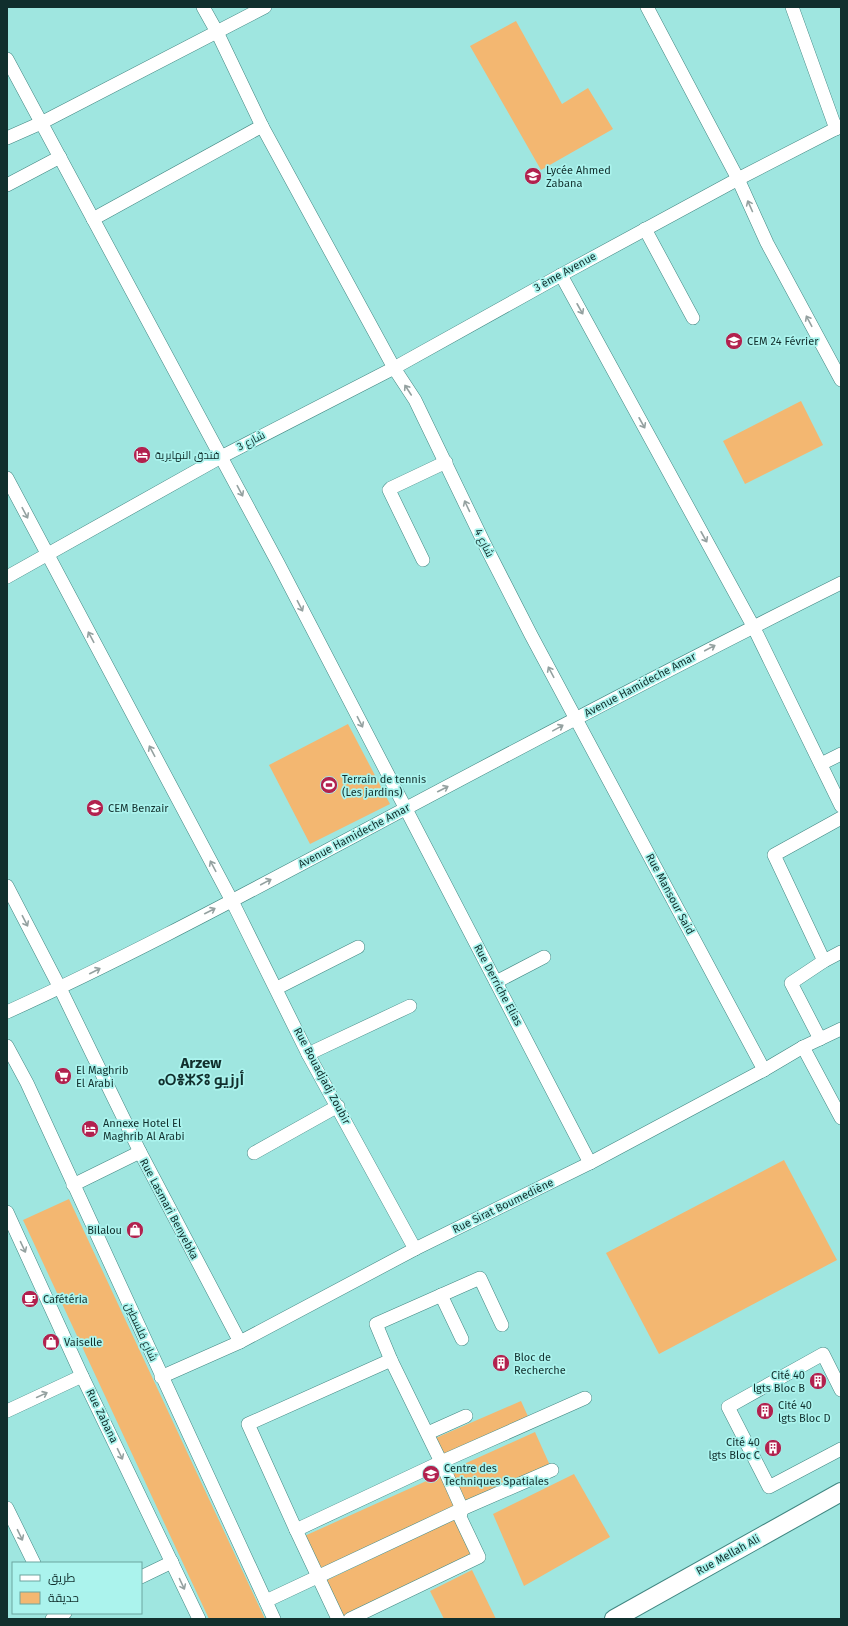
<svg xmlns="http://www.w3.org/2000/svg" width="848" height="1626" viewBox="0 0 848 1626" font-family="'Fira Sans',Cairo,'Noto Sans Tifinagh',sans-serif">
  <rect width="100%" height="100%" fill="#9fe6e0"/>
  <!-- green -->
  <g fill="#f3b771">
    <path d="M 516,21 L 562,104 L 588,88 L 613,129 L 541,170 L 470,46 Z"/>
    <path d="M 801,401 L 823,445 L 745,484 L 723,441 Z"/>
    <path d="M 348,724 L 390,804 L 310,844 L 269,765 Z"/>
    <path d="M 784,1160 L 837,1260 L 659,1354 L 606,1253 Z"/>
    <path d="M 69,1199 L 265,1619 L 209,1619 L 23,1220 Z"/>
    <path d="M 521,1401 L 531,1423 L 441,1462 L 431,1440 Z"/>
    <path d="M 535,1432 L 552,1470 L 317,1578 L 300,1538 Z"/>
    <path d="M 574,1474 L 610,1537 L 524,1586 L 493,1514 Z"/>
    <path d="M 460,1517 L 479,1557 L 350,1619 L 338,1619 L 321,1583 Z"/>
    <path d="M 472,1570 L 496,1619 L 444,1619 L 430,1591 Z"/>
  </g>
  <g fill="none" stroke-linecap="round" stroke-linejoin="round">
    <defs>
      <g id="street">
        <path d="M 203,7 L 217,32 L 262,126 L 394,368 L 415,400 L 485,545 L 531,635 L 764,1070"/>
        <path d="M 647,7 L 738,179 L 767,243 L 841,380"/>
        <path d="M 792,7 L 836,129"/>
        <path d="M 7,59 L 278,563 L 590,1163"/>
        <path d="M 7,138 L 41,123 L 265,7"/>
        <path d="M 7,185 L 60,157"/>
        <path d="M 93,219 L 262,126"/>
        <path d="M 645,229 L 693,318"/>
        <path d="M 561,275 L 753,626 L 841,806"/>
        <path d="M 7,478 L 232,901 L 308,1054 L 415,1249"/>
        <path d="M 423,560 L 389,490 L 391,488 L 446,462"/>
        <path d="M 7,577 L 221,457 L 394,368 L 561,275 L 738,179 L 841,126"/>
        <path d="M 821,764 L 841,754"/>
        <path d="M 7,886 L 60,988 L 140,1152 L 240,1342"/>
        <path d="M 824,961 L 774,855 L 841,818"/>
        <path d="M 496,982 L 544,957"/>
        <path d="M 277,988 L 358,947"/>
        <path d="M 7,1012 C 126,958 241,896 356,835 C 517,749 678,664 841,583"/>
        <path d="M 820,1039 L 791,983 L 824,961 L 841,952"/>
        <path d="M 7,1046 L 27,1083 L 274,1619"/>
        <path d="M 803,1047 L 841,1118"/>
        <path d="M 308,1054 L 410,1006"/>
        <path d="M 254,1153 L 338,1106"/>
        <path d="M 73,1185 L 140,1152"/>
        <path d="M 7,1212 L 82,1376 L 199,1619"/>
        <path d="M 441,1295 L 462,1339"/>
        <path d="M 161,1377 L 240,1342 L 415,1249 L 590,1163 L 764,1070 L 803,1047 L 841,1029"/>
        <path d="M 841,1390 L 823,1354 L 728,1407 L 769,1487 L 841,1449"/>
        <path d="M 7,1411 L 82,1376"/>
        <path d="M 428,1433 L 466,1416"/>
        <path d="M 7,1508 L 34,1563"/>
        <path d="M 296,1530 L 248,1424 L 391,1360"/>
        <path d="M 141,1577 L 172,1562"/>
        <path d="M 266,1601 L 462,1509 L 552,1470"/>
        <path d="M 52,1619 L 65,1613"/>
        <path d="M 338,1619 L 296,1530 L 441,1462 L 585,1398"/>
        <path d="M 350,1619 L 479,1557 L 460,1517 L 462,1509 L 441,1462 L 391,1360 L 376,1324 L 480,1278 L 502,1325"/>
      </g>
      <path id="secondary" d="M 614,1619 L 841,1492"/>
    </defs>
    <!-- street casing -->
    <use href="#street" stroke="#418782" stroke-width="14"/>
    <!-- secondary casing -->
    <use href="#secondary" stroke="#418782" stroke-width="20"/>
    <!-- street -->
    <use href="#street" stroke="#fff" stroke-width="13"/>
    <!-- secondary -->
    <use href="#secondary" stroke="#fff" stroke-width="18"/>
  </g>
  <!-- one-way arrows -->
  <defs><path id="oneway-shaft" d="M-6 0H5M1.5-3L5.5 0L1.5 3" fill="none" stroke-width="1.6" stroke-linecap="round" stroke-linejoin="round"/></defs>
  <g stroke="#94a1a0">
    <use href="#oneway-shaft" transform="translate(750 206) rotate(-114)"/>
    <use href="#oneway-shaft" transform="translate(580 309) rotate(61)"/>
    <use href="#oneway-shaft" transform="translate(809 321) rotate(-118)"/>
    <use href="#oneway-shaft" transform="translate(408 390) rotate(-123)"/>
    <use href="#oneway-shaft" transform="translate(642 423) rotate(61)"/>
    <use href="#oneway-shaft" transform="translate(240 491) rotate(62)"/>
    <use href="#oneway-shaft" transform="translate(467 506) rotate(-115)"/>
    <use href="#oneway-shaft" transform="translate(25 513) rotate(62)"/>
    <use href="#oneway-shaft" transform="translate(704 537) rotate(61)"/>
    <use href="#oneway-shaft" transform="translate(300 606) rotate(63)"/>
    <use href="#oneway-shaft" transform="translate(91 637) rotate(-118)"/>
    <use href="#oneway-shaft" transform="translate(710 648) rotate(-28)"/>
    <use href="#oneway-shaft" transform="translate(551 672) rotate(-118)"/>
    <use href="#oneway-shaft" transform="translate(360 722) rotate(63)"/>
    <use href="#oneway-shaft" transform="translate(558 728) rotate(-29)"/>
    <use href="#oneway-shaft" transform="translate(152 751) rotate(-118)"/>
    <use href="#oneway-shaft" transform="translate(443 789) rotate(-27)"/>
    <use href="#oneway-shaft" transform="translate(213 866) rotate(-118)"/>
    <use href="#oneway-shaft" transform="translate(266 882) rotate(-28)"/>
    <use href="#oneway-shaft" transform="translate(210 911) rotate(-27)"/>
    <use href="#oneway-shaft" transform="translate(25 921) rotate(63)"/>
    <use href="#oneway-shaft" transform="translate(95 971) rotate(-27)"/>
    <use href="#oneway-shaft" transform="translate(23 1247) rotate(65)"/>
    <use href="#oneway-shaft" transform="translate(42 1395) rotate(-25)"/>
    <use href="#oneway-shaft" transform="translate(120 1454) rotate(64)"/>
    <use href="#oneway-shaft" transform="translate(20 1535) rotate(64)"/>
    <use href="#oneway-shaft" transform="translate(182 1584) rotate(65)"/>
  </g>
  <!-- icons -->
  <defs>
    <symbol id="school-disc" viewBox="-11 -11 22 22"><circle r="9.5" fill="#b2214e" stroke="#abf3ed"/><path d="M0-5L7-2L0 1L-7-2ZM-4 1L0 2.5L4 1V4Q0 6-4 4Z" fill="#fff"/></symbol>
    <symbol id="hotel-disc" viewBox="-11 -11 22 22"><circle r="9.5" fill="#b2214e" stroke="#abf3ed"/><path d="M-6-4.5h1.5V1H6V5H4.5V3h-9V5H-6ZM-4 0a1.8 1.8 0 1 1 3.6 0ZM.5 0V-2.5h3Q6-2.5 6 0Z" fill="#fff"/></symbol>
    <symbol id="stadium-disc" viewBox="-11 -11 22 22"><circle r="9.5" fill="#b2214e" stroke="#abf3ed"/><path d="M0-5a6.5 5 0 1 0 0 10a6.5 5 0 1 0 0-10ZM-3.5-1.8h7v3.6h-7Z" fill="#fff"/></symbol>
    <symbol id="supermarket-disc" viewBox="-11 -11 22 22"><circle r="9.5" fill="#b2214e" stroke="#abf3ed"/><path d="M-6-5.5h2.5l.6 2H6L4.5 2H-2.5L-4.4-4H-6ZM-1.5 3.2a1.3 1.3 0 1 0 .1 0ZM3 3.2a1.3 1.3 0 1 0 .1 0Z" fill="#fff"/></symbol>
    <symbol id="shop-disc" viewBox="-11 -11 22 22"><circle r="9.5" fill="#b2214e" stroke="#abf3ed"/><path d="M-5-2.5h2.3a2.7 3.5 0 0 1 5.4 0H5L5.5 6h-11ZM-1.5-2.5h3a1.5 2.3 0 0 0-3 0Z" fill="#fff"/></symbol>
    <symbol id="cafe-disc" viewBox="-11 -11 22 22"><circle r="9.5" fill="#b2214e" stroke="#abf3ed"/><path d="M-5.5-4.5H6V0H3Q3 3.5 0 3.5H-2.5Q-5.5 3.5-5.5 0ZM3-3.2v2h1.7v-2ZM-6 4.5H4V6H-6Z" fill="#fff"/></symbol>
    <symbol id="building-disc" viewBox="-11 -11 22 22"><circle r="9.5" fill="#b2214e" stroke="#abf3ed"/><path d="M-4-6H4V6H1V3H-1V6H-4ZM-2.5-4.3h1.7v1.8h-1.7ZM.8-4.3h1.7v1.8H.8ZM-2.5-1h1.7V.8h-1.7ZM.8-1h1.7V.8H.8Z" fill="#fff"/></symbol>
    <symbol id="university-disc" viewBox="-11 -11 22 22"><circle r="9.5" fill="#b2214e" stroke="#abf3ed"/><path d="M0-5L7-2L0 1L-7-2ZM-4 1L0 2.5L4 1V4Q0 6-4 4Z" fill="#fff"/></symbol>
  </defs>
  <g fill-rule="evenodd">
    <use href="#school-disc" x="523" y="166" width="20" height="20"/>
    <use href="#school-disc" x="724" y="331" width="20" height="20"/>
    <use href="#hotel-disc" x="132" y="445" width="20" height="20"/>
    <use href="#stadium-disc" x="319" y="775" width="20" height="20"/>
    <use href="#school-disc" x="85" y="798" width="20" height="20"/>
    <use href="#supermarket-disc" x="53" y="1066" width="20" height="20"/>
    <use href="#hotel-disc" x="80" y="1119" width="20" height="20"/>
    <use href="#shop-disc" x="125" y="1220" width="20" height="20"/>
    <use href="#cafe-disc" x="20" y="1289" width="20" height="20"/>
    <use href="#shop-disc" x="41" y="1332" width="20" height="20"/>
    <use href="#building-disc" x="491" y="1353" width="20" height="20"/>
    <use href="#building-disc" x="808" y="1371" width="20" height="20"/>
    <use href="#building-disc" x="755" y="1401" width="20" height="20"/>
    <use href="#building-disc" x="763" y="1438" width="20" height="20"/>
    <use href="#university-disc" x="421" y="1464" width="20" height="20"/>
  </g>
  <g text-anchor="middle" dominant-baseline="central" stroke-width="3.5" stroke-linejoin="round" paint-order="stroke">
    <!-- poi labels -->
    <g font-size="11" fill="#112f2d" stroke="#abf3ed" text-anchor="start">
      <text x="546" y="170">Lycée Ahmed<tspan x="546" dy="13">Zabana</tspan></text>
      <text x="747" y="341">CEM 24 Février</text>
      <text x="155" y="455">فندق النهايرية</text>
      <text x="342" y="779">Terrain de tennis<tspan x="342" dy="13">(Les jardins)</tspan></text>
      <text x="108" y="808">CEM Benzair</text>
      <text x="76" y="1070">El Maghrib<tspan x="76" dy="13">El Arabi</tspan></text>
      <text x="103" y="1123">Annexe Hotel El<tspan x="103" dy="13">Maghrib Al Arabi</tspan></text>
      <text x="122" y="1230" text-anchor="end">Bilalou</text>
      <text x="43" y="1299">Cafétéria</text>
      <text x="64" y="1342">Vaiselle</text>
      <text x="514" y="1357">Bloc de<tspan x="514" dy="13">Recherche</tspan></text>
      <text x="805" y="1375" text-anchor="end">Cité 40<tspan x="805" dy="13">lgts Bloc B</tspan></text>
      <text x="778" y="1405">Cité 40<tspan x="778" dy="13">lgts Bloc D</tspan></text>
      <text x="760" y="1442" text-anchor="end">Cité 40<tspan x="760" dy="13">lgts Bloc C</tspan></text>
      <text x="444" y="1468">Centre des<tspan x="444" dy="13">Techniques Spatiales</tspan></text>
    </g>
    <!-- street labels -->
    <g font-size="11" fill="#112f2d" stroke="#abf3ed">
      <text transform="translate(565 272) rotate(-29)">3 ème Avenue</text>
      <text transform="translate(251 441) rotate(-27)">شارع 3</text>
      <text transform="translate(484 543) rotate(64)">شارع 4</text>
      <text transform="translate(640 685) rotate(-28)">Avenue Hamideche Amar</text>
      <text transform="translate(354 836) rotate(-28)">Avenue Hamideche Amar</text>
      <text transform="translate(670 894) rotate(62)">Rue Mansour Said</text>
      <text transform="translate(498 985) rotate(62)">Rue Derriche Elias</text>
      <text transform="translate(322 1076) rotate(62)">Rue Bouadjadj Zoubir</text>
      <text transform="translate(503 1206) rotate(-26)">Rue Sirat Boumediène</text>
      <text transform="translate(169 1209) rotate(62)">Rue Lasmari Benyebka</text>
      <text transform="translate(141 1332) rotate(65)">شارع فلسطين</text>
      <text transform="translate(102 1416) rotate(64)">Rue Zabana</text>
      <text transform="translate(728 1555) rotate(-29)">Rue Mellah Ali</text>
    </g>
    <!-- district labels -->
    <g font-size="15" font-weight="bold" fill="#112f2d" stroke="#abf3ed">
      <text x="201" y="1063">Arzew<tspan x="201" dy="17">ⴰⵔⴻⵣⵢⵓ أرزيو</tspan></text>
    </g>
  </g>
  <!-- border -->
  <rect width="848" height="1626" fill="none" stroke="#112f2d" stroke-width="16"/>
  <!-- legend -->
  <rect x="12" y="1562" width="130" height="52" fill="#abf3ed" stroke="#6da5a0"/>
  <rect x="20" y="1575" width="20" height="6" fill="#ffffff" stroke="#6da5a0"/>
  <text x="48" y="1582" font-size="12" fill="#112f2d">طريق</text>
  <rect x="20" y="1592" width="20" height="12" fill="#f3b771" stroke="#6da5a0"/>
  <text x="48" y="1602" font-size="12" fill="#112f2d">حديقة</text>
</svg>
